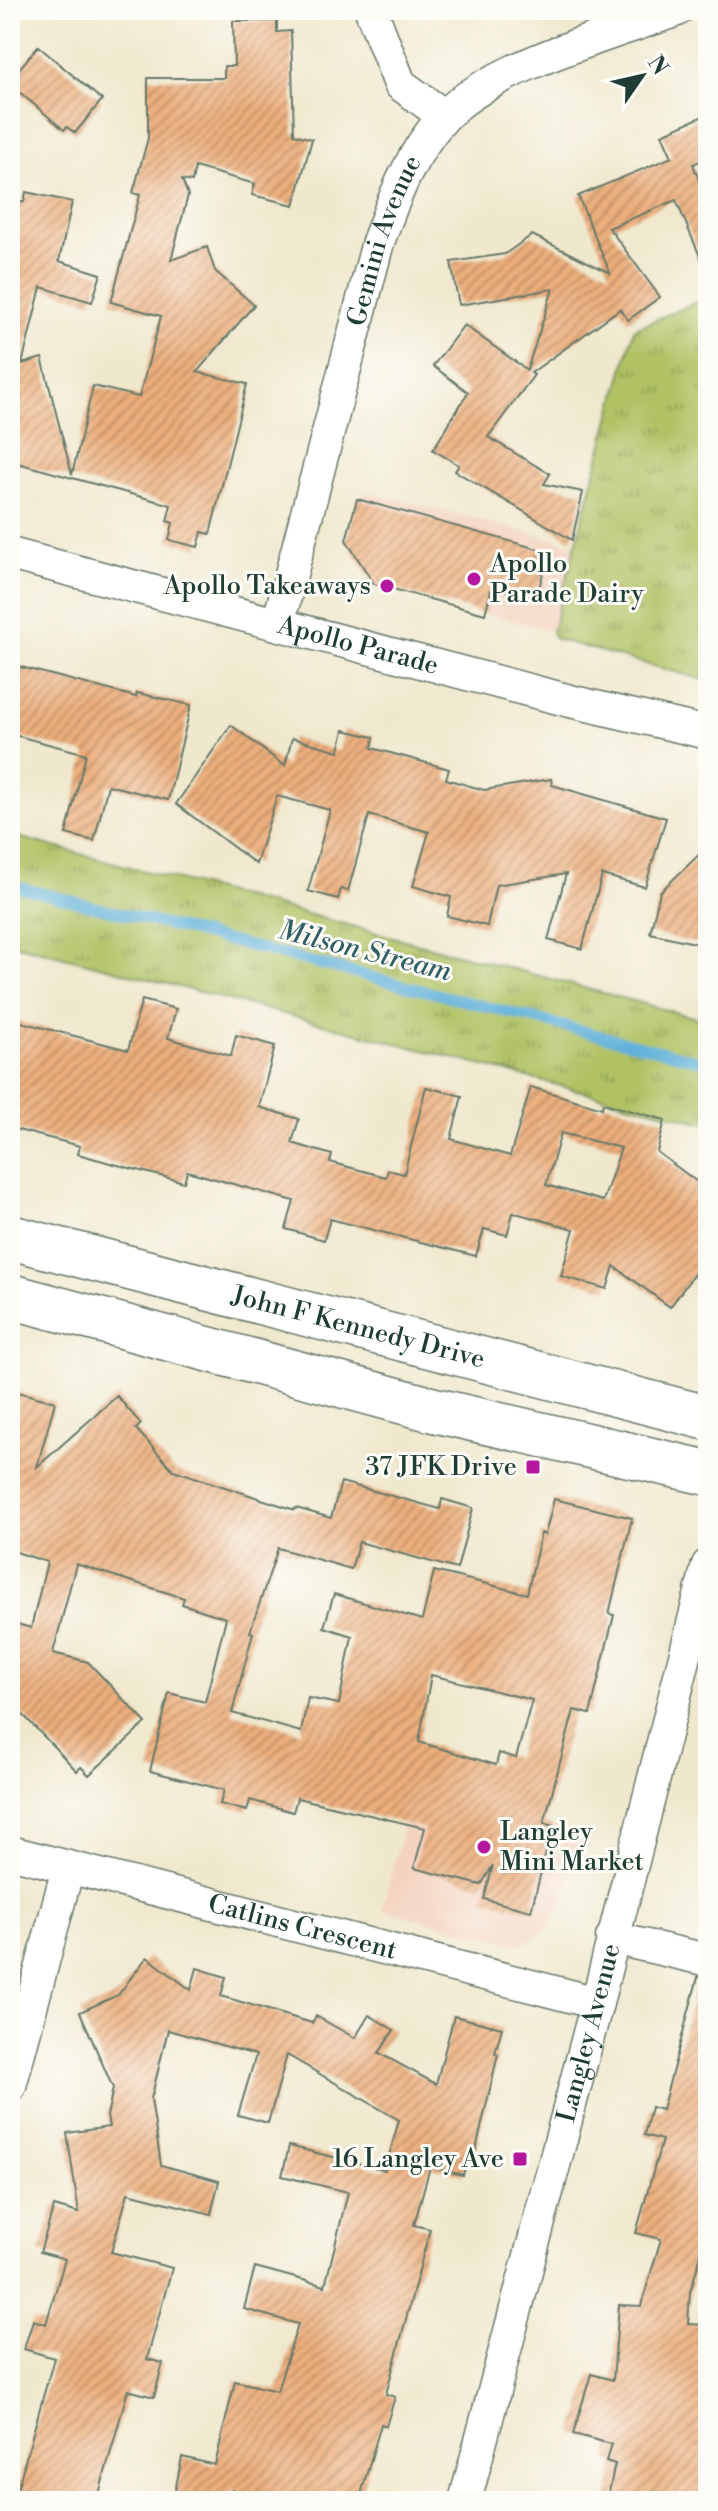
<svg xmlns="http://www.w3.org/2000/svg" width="718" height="2511" viewBox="0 0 718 2511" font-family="'Libre Bodoni',serif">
  <defs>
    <pattern id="grass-tufts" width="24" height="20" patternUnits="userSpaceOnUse" patternTransform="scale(2)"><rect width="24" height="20" fill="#b1c265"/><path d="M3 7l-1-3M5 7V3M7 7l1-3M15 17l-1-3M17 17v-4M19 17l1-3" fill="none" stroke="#8f9f54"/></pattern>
    <pattern id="building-hatch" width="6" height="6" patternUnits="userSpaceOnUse" patternTransform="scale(2)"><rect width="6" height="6" fill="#ecae7c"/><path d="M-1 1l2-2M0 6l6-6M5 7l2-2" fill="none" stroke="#bf8f66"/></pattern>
  </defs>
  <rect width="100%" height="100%" fill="#fdfcf7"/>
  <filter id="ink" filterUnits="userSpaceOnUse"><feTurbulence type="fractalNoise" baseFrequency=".0125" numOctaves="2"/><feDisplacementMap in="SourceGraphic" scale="16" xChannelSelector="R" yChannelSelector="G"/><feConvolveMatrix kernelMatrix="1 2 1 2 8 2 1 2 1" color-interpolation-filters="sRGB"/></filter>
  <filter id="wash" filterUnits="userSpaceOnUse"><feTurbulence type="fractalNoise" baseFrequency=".006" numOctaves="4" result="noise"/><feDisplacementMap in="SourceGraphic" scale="32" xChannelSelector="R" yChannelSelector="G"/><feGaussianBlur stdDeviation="1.8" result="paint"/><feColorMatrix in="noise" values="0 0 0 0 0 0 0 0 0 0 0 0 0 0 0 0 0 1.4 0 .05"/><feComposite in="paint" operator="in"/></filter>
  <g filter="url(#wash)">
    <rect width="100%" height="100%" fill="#f0e8cd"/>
    <!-- built -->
    <g fill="#f4d3c0">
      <path d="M 371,492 L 576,545 L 552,632 L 374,584 L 347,540 L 357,499 Z"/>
      <path d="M 413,1787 L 582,1833 L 563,1902 L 548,1927 L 523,1945 L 382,1910 Z"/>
    </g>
    <!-- grass -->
    <g fill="url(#grass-tufts)" stroke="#68804c" stroke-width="2">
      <path d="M 708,297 L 708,681 L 555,639 L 552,632 L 634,329 Z"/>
      <path d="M 10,835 L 708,1021 L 708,1124 L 10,943 Z"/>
    </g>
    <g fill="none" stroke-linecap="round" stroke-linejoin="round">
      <!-- stream -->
      <path stroke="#5fb0d9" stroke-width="11" d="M 10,885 L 708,1063"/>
    </g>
    <g id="blocks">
      <!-- building -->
      <g fill="url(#building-hatch)" fill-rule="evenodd">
        <path d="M 233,21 L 277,21 L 277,32 L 291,31 L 294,134 L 312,139 L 294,205 L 252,195 L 255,184 L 195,167 L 192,182 L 182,180 L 188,195 L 171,260 L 207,247 L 215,271 L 254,305 L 197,372 L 247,384 L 210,534 L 202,532 L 198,547 L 169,540 L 173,523 L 167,521 L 171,505 L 10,461 L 10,440 L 14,422 L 10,410 L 10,199 L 24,202 L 26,192 L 72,202 L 59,261 L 101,274 L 92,302 L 41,287 L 22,364 L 42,358 L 72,475 L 93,386 L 139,397 L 161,316 L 111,302 L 140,195 L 133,193 L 148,138 L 148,78 L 224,78 L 224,66 L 234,66 Z"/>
        <path d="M 38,46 L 102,100 L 75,133 L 67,127 L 64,130 L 10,84 L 10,80 Z"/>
        <path d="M 708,114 L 708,158 L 693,164 L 708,203 L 708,275 L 676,200 L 609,228 L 660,297 L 628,320 L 620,309 L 531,373 L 534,375 L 488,437 L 550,474 L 544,484 L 583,492 L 572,540 L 455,471 L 459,465 L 433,450 L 468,392 L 433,366 L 464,325 L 527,370 L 553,289 L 459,305 L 451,262 L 505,254 L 532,235 L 610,273 L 578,196 L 672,157 L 662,134 Z"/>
        <path d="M 357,499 L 549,552 L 536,599 L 492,587 L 485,614 L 374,584 L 346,540 Z"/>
        <path d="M 17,666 L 136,697 L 137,693 L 191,705 L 168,800 L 108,785 L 94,841 L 66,834 L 86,754 L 10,734 L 10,696 Z"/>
        <path d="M 231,725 L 285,766 L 292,738 L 339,751 L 344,730 L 374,737 L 372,748 L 449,769 L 446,779 L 484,790 L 551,779 L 552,785 L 666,818 L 645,887 L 602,875 L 582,949 L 548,940 L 566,874 L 496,885 L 487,926 L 447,916 L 451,897 L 413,886 L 429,832 L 369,815 L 348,891 L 341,889 L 338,899 L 308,891 L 330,810 L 277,796 L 256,864 L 176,804 Z"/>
        <path d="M 708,846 L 708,946 L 650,933 L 660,892 Z"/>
        <path d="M 142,1000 L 176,1009 L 168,1038 L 231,1056 L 236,1035 L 275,1046 L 259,1107 L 299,1119 L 292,1143 L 332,1155 L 330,1162 L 386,1177 L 388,1170 L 404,1174 L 426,1087 L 462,1096 L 451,1139 L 510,1156 L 531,1087 L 602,1108 L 603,1103 L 665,1120 L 657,1152 L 708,1190 L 708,1255 L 670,1307 L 614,1266 L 607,1289 L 561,1276 L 574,1229 L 519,1214 L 513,1213 L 507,1235 L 484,1229 L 476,1256 L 330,1219 L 324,1240 L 286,1229 L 294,1201 L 187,1171 L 184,1182 L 114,1164 L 78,1154 L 80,1146 L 10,1128 L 10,1019 L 128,1050 ZM 561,1133 L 621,1148 L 603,1201 L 546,1185 Z"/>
        <path d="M 10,1390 L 55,1402 L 37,1467 L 117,1396 L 141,1424 L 136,1429 L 173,1470 L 295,1510 L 296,1508 L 331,1518 L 341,1482 L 440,1509 L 442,1499 L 473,1508 L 457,1569 L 359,1542 L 351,1569 L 278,1548 L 250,1632 L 253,1633 L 232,1713 L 301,1732 L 308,1698 L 339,1704 L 352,1636 L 324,1627 L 334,1594 L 422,1620 L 434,1571 L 527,1594 L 541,1533 L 545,1535 L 554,1499 L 632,1518 L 609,1614 L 614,1615 L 590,1714 L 574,1710 L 544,1823 L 553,1826 L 531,1911 L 484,1899 L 493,1865 L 481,1885 L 414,1868 L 425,1828 L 297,1798 L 293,1812 L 250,1800 L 247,1811 L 220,1804 L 224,1790 L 150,1771 L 169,1693 L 205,1702 L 226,1618 L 182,1604 L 184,1598 L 76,1564 L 53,1653 L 88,1662 L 146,1723 L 89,1775 L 81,1767 L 77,1771 L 10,1701 L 10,1622 L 31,1628 L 47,1562 L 10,1550 L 16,1532 L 10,1531 ZM 431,1675 L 532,1700 L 516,1758 L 499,1753 L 496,1765 L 419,1742 Z"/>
        <path d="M 147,1957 L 191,1990 L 197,1968 L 226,1977 L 221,1996 L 312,2023 L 316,2016 L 355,2038 L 369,2015 L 394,2030 L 379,2053 L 436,2084 L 454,2016 L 502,2028 L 495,2053 L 498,2054 L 475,2154 L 469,2153 L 463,2175 L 430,2167 L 414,2225 L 430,2229 L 386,2394 L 395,2397 L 386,2426 L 381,2424 L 359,2501 L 272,2501 L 232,2490 L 229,2501 L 173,2501 L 182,2457 L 215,2465 L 235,2381 L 277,2391 L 298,2324 L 244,2309 L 255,2267 L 325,2286 L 348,2192 L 282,2176 L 289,2146 L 385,2170 L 399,2120 L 287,2055 L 268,2123 L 238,2115 L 256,2055 L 168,2030 L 151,2099 L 161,2165 L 219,2181 L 211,2214 L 128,2193 L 111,2252 L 172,2268 L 147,2359 L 163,2363 L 154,2397 L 128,2390 L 97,2501 L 14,2501 L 54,2358 L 24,2349 L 33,2320 L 46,2324 L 65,2259 L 40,2252 L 54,2206 L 79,2213 L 67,2133 L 109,2127 L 107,2116 L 113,2088 L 80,2012 L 118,1995 Z"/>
        <path d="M 698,1977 L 708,1978 L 708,2252 L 702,2251 L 690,2292 L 688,2324 L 708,2325 L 708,2501 L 607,2501 L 615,2464 L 606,2461 L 611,2444 L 573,2434 L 591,2374 L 613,2380 L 619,2305 L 641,2306 L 661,2239 L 636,2233 L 662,2140 L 644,2135 L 651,2107 L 662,2110 Z"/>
      </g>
    </g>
  </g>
  <g filter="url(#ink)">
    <use href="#blocks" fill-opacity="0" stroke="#68796a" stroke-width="2"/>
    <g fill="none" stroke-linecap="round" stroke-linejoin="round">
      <defs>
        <g id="street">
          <path d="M 371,10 L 400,84 L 444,116"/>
          <path id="s1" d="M 10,554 L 570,701 L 708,733"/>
          <path id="s2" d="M 278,624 L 378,242 C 394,198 411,152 444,117 C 490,67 612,34 677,10"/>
          <path id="s3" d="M 10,1852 L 597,2003"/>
          <path d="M 612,1938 L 708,1960"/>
          <path d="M 10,2086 L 68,1868"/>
          <path id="s4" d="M 465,2501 L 597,2003 L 708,1565"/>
        </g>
        <g id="secondary">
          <path id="s5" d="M 10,1237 L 708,1418"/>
          <path d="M 10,1296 L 434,1410 L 708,1473"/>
        </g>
      </defs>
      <!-- street casing -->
      <use href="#street" stroke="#68796a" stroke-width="35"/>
      <!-- secondary casing -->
      <use href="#secondary" stroke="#68796a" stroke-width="47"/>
      <!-- street -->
      <use href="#street" stroke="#fff" stroke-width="32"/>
      <!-- secondary -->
      <use href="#secondary" stroke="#fff" stroke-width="44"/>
    </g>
  </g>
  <!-- markers -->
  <g fill="#b5179e" stroke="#fdfcf7" stroke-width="3">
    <circle cx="474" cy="579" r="8"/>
    <circle cx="387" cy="586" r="8"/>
    <rect x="525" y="1459" width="16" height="16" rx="4"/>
    <circle cx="484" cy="1847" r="8"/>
    <rect x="512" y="2151" width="16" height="16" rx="4"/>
  </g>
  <g text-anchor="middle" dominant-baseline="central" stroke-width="6" stroke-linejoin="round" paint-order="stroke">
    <!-- street labels -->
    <g font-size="26" fill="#1f3d34" stroke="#fdfcf7">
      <text stroke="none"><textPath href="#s2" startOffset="398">Gemini Avenue</textPath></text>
      <text stroke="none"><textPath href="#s1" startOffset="360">Apollo Parade</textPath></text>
      <text stroke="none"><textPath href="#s5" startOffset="360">John F Kennedy Drive</textPath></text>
      <text stroke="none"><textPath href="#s3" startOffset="302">Catlins Crescent</textPath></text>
      <text stroke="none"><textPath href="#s4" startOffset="484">Langley Avenue</textPath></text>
    </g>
    <!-- poi labels -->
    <g font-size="26" fill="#1f3d34" stroke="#fdfcf7" text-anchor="end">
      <text x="490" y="564" text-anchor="start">Apollo<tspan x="490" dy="30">Parade Dairy</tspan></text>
      <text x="371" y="586">Apollo Takeaways</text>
      <text x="517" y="1467">37 JFK Drive</text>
      <text x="500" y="1832" text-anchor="start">Langley<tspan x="500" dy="30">Mini Market</tspan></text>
      <text x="504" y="2159">16 Langley Ave</text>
    </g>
    <!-- water labels -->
    <g font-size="28" font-style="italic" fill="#326066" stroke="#fdfcf7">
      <text transform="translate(365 951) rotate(14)">Milson Stream</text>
    </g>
  </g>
  <!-- margin -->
  <rect width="718" height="2511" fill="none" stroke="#fdfcf7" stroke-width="40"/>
  <!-- north arrow -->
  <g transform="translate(642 76) rotate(56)" stroke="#fdfcf7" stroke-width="6" paint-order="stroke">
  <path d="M0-6L14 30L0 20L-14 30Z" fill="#1f3d34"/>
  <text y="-12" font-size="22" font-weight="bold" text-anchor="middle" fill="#1f3d34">N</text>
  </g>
</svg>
